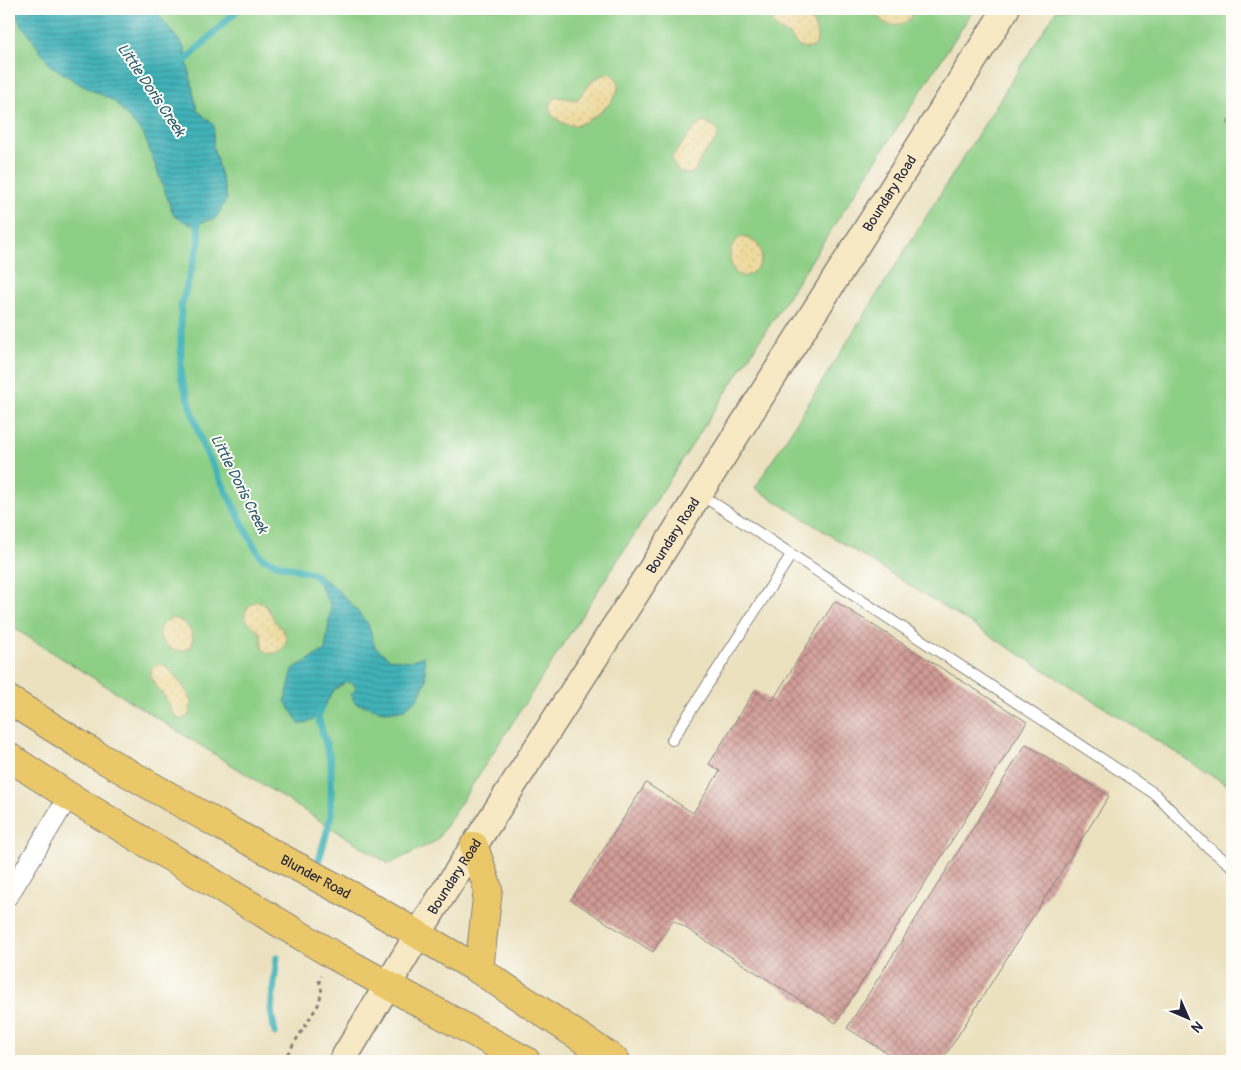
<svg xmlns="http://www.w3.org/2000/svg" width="1241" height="1070" viewBox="0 0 1241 1070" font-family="Pangolin,sans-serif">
  <defs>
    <pattern id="sand-dots" width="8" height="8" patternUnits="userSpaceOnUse" patternTransform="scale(1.25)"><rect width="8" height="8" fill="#eeda9e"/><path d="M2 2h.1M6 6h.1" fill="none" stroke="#ccbb89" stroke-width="1.8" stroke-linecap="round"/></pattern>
    <pattern id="water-rules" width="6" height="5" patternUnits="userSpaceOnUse" patternTransform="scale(1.25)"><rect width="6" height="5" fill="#41b2b8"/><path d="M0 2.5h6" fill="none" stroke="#369097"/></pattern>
    <pattern id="building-cross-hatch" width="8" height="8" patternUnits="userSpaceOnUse" patternTransform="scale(1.25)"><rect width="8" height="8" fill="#d29b96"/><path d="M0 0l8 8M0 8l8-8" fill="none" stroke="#aa7e7c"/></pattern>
  </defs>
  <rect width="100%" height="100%" fill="#fdfcf7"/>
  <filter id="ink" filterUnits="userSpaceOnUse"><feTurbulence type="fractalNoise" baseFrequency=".02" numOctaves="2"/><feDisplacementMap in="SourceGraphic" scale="10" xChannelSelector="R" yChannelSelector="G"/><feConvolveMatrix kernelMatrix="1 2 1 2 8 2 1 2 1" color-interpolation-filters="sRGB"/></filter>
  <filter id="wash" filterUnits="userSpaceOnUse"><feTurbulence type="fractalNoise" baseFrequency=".0096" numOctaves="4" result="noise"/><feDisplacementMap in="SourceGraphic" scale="20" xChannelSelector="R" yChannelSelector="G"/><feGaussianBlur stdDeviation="1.12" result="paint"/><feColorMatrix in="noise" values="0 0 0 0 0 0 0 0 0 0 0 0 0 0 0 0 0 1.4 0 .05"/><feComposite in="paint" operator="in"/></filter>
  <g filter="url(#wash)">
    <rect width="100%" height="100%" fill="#ebe1bf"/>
    <!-- grass -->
    <g fill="#8ecf86" stroke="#587860">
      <path d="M 9,9 L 974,9 L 436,841 L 389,864 L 9,625 Z"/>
      <path d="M 1057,9 L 1232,9 L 1232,788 L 755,488 Z"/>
    </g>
    <!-- sand -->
    <g fill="url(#sand-dots)" stroke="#887e6c">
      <path d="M 781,9 L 807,9 C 813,22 830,55 799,47 L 789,34 L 779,30 L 773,24 L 773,16 Z"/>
      <path d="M 876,9 L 915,9 C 909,31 880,31 876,9 Z"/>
      <path d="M 609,73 C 630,83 611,104 599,113 C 584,124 572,132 554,117 C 549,112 548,106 552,100 L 558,97 L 577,100 L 594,79 Z"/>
      <path d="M 704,122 C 734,132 707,147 701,158 C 698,163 697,168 693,173 C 681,176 673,168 672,157 L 695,127 Z"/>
      <path d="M 741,237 C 769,240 767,270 743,277 C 741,275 738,275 736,273 C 726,262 729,244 741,237 Z"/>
      <path d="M 259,601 C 267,605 270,612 274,620 C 277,625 284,629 286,636 C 290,650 266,662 262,646 C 261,642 262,638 261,634 L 245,619 C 243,610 251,602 259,601 Z"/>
      <path d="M 173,618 C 185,620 196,633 192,645 C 175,665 140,628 173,618 Z"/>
      <path d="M 160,664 L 168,667 C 177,683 198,694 188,716 L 183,719 L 179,719 C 169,712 172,707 166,699 C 160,690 139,669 160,664 Z"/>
    </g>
    <!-- water -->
    <g fill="url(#water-rules)" stroke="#326a7a">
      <path d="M 11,9 L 154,9 L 184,47 L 197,110 L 214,125 L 213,146 L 227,198 L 216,218 L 192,225 L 174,216 L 144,135 L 114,101 L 81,85 L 50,65 Z"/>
      <path d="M 314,574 L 335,587 L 352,605 L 368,624 L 375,647 L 390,659 L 410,661 L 424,656 L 426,680 L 418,698 L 405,709 L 387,712 L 355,703 L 351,694 L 356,689 L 353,683 L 346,682 L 334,690 L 318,717 L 300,725 L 285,701 L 293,669 L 325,650 L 331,606 Z"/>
    </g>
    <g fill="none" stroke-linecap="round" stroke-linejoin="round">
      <!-- stream -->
      <g stroke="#41b2b8" stroke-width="7">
        <path d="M 181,65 L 238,9"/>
        <path d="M 196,216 L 200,239 L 181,307 L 181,377 L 203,446 L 252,542 L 261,557 L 277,564 L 314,574 L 320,580"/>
        <path d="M 319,860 L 331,817 L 331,762 L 318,717 L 321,708"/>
        <path d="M 275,1033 L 271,1010 L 277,957"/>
      </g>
    </g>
    <g id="blocks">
      <!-- building -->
      <g fill="url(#building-cross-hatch)">
        <path d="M 1232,118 L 1232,129 L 1227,122 Z"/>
        <path d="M 835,601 L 1027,722 L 836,1023 L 673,920 L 653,952 L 571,900 L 646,783 L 693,813 L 720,771 L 709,764 L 755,690 L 772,701 Z"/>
        <path d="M 1026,744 L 1109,796 L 942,1061 L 900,1061 L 847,1028 Z"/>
      </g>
    </g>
  </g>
  <g filter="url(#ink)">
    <use href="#blocks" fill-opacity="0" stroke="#86827d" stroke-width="1"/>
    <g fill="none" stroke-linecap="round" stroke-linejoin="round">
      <defs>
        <g id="lane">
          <path d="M 700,494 L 1155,794 L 1205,845 L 1232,866"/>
          <path d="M 672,740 L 791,555"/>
        </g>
        <path id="street" d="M 9,895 L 64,804 L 67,795"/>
        <g id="secondary">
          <path id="s1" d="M 342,1061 L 434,908 L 635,595 L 1006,9"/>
        </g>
        <g id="primary">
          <path id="s2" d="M 9,700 L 93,753 L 223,827 L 352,896 L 479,970 L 616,1061"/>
          <path d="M 9,757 L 67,795 L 333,955 L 526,1061"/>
          <path d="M 474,846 L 488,889 L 479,970"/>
        </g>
      </defs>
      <!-- lane casing -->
      <use href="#lane" stroke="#86827d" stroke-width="12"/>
      <!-- street casing -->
      <use href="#street" stroke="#86827d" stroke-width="21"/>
      <!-- secondary casing -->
      <use href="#secondary" stroke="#86827d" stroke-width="29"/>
      <!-- primary casing -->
      <use href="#primary" stroke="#86827d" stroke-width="30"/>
      <!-- path -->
      <path stroke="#86827d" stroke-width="3" stroke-dasharray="4 4" stroke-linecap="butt" d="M 283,1061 L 318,1005 L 322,992 L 319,980 L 321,976"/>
      <!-- lane -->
      <use href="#lane" stroke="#fff" stroke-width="10"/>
      <!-- street -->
      <use href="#street" stroke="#fff" stroke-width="19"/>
      <!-- secondary -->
      <use href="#secondary" stroke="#f7e9c3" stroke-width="26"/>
      <!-- primary -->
      <use href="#primary" stroke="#eac769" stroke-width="28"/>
    </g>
  </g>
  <g text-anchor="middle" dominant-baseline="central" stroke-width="4" stroke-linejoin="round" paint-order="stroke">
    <!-- street labels -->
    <g font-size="14" fill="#22223b" stroke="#fdfcf7">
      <text stroke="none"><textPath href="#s1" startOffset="1026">Boundary Road</textPath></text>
      <text stroke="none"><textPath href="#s1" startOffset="621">Boundary Road</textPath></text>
      <text stroke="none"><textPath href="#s2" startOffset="354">Blunder Road</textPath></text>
      <text stroke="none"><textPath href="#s1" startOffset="216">Boundary Road</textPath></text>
    </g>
    <!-- water labels -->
    <g font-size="15" font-style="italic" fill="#2e5c6d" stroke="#fdfcf7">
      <text transform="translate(151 90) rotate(56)">Little Doris Creek</text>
      <text transform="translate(239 484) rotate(63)">Little Doris Creek</text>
    </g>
  </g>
  <!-- margin -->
  <rect width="1241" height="1070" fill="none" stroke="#fdfcf7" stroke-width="30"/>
  <!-- north arrow -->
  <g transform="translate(1188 1018) rotate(135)" stroke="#fdfcf7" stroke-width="4" paint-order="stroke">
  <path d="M0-4L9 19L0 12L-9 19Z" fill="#22223b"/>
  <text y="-8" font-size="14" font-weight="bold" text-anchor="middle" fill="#22223b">N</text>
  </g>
</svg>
